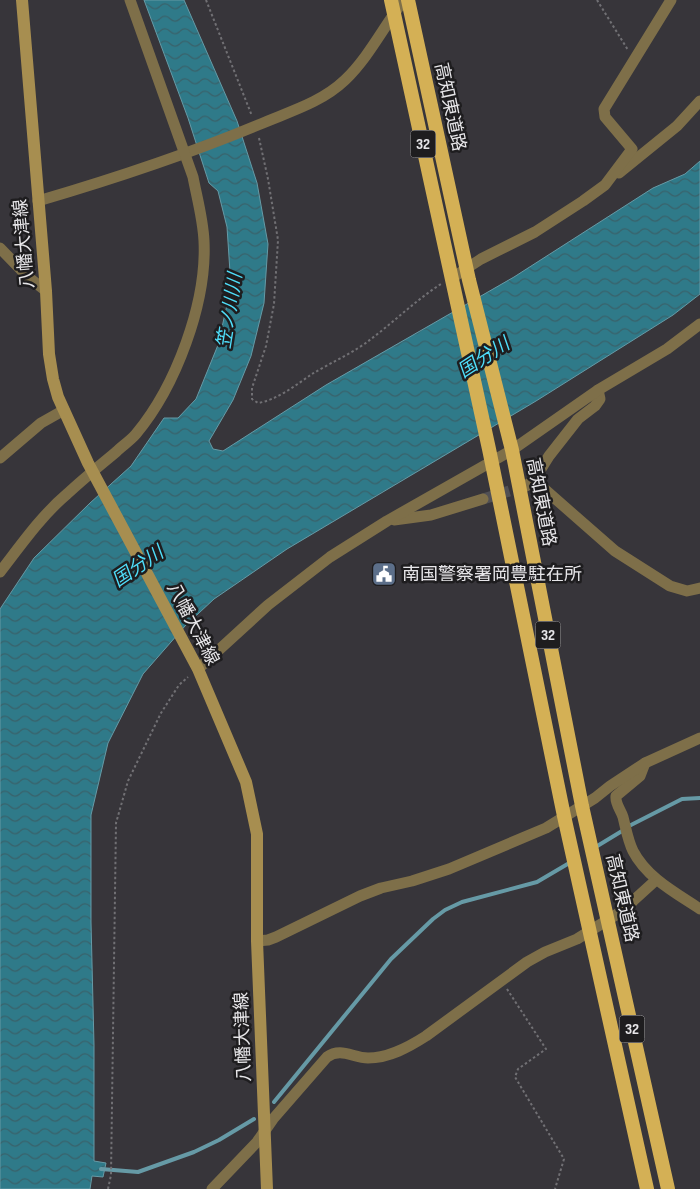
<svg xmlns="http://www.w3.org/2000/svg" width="700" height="1189" viewBox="0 0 700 1189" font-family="'Sofia Sans Condensed','Noto Sans JP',sans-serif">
  <defs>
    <pattern id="water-waves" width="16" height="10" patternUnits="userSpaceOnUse" patternTransform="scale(1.25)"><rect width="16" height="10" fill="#2f7a89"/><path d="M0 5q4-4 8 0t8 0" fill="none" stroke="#39626b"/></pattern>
  </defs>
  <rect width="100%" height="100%" fill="#37353a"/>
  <!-- water -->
  <path fill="url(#water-waves)" stroke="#669aa6" d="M 144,0 L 184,0 L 237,121 L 257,183 L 268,244 L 264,303 L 251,356 L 233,400 L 209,441 L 213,449 L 223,451 L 326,385 L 514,277 L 653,188 L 685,174 L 700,161 L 700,294 L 673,315 L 536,401 L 287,549 L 214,599 L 185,626 L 143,674 L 108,743 L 91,815 L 91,922 L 94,1045 L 94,1161 L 106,1163 L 103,1177 L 92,1176 L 90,1189 L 0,1189 L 0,609 L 34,558 L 90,503 L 131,466 L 164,418 L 178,418 L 196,399 L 218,345 L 231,287 L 227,227 L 218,191 L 209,183 L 188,118 Z"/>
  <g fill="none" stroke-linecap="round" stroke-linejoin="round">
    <!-- stream -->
    <g stroke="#669aa6" stroke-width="4">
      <path d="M 629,826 L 682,799 L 700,798"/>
      <path d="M 594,848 L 622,831"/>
      <path d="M 274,1102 L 391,959 L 433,919 L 445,910 L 462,902 L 537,882 L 571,862"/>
      <path d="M 101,1169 L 138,1172 L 194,1152 L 219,1140 L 254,1119"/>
    </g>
    <!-- minor-tunnel -->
    <path stroke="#515054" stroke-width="11" stroke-dasharray="11 5.5" stroke-linecap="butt" d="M 483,499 L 526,486"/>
    <!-- path -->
    <g stroke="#717074" stroke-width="2" stroke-dasharray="2.5 2.5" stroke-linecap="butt">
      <path d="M 206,0 L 252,116"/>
      <path d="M 597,0 L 628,50"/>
      <path d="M 259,138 L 268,179 L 278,240 L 274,304 L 266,346 L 252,388 L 252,399 L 258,403 C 277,400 296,385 312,374 C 330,363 355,352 371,339 C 395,321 416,300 441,284"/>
      <path d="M 507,989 L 546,1049 L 518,1069 L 515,1077 L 564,1159 L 555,1189"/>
      <path d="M 108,1189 L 111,1175 L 116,823 L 128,781 L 161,713 L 179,685 L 188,677"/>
    </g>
    <!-- minor -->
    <g stroke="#7e6f49" stroke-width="11">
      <path d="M 619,173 L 677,126 L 700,101"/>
      <path d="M 38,201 C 113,179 186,155 258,125 C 288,112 321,103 345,80 C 369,57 384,26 404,0"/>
      <path d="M 0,248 L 27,276 L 46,291"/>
      <path d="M 452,278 L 481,259 L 535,232 L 583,201 L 605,185 L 632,149 L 605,117 L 604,109 L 671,0"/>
      <path d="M 0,458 L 41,423 L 64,410"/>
      <path d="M 534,480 L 615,551 L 670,586 L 687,591 L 700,588"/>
      <path d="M 526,486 L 534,480 L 549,456 L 578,419 L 595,406 L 600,399 L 598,390"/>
      <path d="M 394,520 L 431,515 L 483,499"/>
      <path d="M 0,572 C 21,545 41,516 67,494 C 83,479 99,466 116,452 C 122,446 130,441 136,434 C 176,386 207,303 204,241 C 203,219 197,198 193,177 L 130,0"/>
      <path d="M 198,669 L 268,605 L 330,557 L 387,521 L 512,450 L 598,390 L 667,349 L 700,324"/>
      <path d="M 645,763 L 640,776 L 616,796 C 615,804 621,810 623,817 C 626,829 628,841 633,851 C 647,878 676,893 700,909"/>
      <path d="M 257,941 L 268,940 L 276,937 L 360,896 L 381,888 L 412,881 L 449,869 L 546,828 L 595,798 L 610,786 L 645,763 L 700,738"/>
      <path d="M 212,1189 L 257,1142 L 273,1119 L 327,1057 C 341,1047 353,1058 368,1058 C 389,1058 409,1047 426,1036 L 527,962 L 545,952 L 577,939 L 627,908 L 634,900 L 656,880"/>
    </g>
    <!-- secondary -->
    <path stroke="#a78e50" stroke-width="12" d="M 22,0 L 46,291 L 49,354 L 53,379 L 58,397 L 88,463 L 198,669 L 246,782 L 257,834 L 257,941 L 267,1189"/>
    <!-- trunk -->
    <g stroke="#d4b055" stroke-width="14">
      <path d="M 391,0 L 489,449 L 564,816 L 647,1189"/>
      <path d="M 408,0 L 469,280 L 512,450 L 582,806 L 668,1189"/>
    </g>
  </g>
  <!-- icons -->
  <defs>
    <symbol id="civic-square" viewBox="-11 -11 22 22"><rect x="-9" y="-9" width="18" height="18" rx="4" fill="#5c6f8a" stroke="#1e1d1f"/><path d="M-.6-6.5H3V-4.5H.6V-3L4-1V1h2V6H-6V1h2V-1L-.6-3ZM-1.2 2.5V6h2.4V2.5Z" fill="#fff"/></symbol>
  </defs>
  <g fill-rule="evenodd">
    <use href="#civic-square" x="370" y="560" width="28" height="28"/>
  </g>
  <g text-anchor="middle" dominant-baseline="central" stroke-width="5" stroke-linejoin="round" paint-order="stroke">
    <!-- shield labels -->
    <g fill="#1e1d1f" stroke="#abaaac" stroke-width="1">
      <rect x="410.5" y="130.5" width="25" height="27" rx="4"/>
      <rect x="535.5" y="621.5" width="25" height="27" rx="4"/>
      <rect x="619.5" y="1015.5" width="25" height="27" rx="4"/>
    </g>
    <g font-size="16" font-weight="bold" fill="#e7e6e9">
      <text x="423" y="144">32</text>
      <text x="548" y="635">32</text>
      <text x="632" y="1029">32</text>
    </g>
    <!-- street labels -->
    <g font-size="18" fill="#e7e6e9" stroke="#1e1d1f">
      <text transform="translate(450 107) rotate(78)">高知東道路</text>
      <text transform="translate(24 244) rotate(-95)">八幡大津線</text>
      <text transform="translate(541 502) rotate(79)">高知東道路</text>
      <text transform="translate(193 624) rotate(62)">八幡大津線</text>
      <text transform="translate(622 898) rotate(77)">高知東道路</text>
      <text transform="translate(243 1037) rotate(-92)">八幡大津線</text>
    </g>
    <!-- poi labels -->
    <g font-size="18" fill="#e7e6e9" stroke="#1e1d1f" text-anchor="start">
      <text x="402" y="574">南国警察署岡豊駐在所</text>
    </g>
    <!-- water labels -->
    <g font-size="19" font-style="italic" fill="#4fdefa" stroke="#1e1d1f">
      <text transform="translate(230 311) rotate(-81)">笠ノ川川</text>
      <text transform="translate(484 358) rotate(-33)">国分川</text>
      <text transform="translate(138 567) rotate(-34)">国分川</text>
    </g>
  </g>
</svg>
